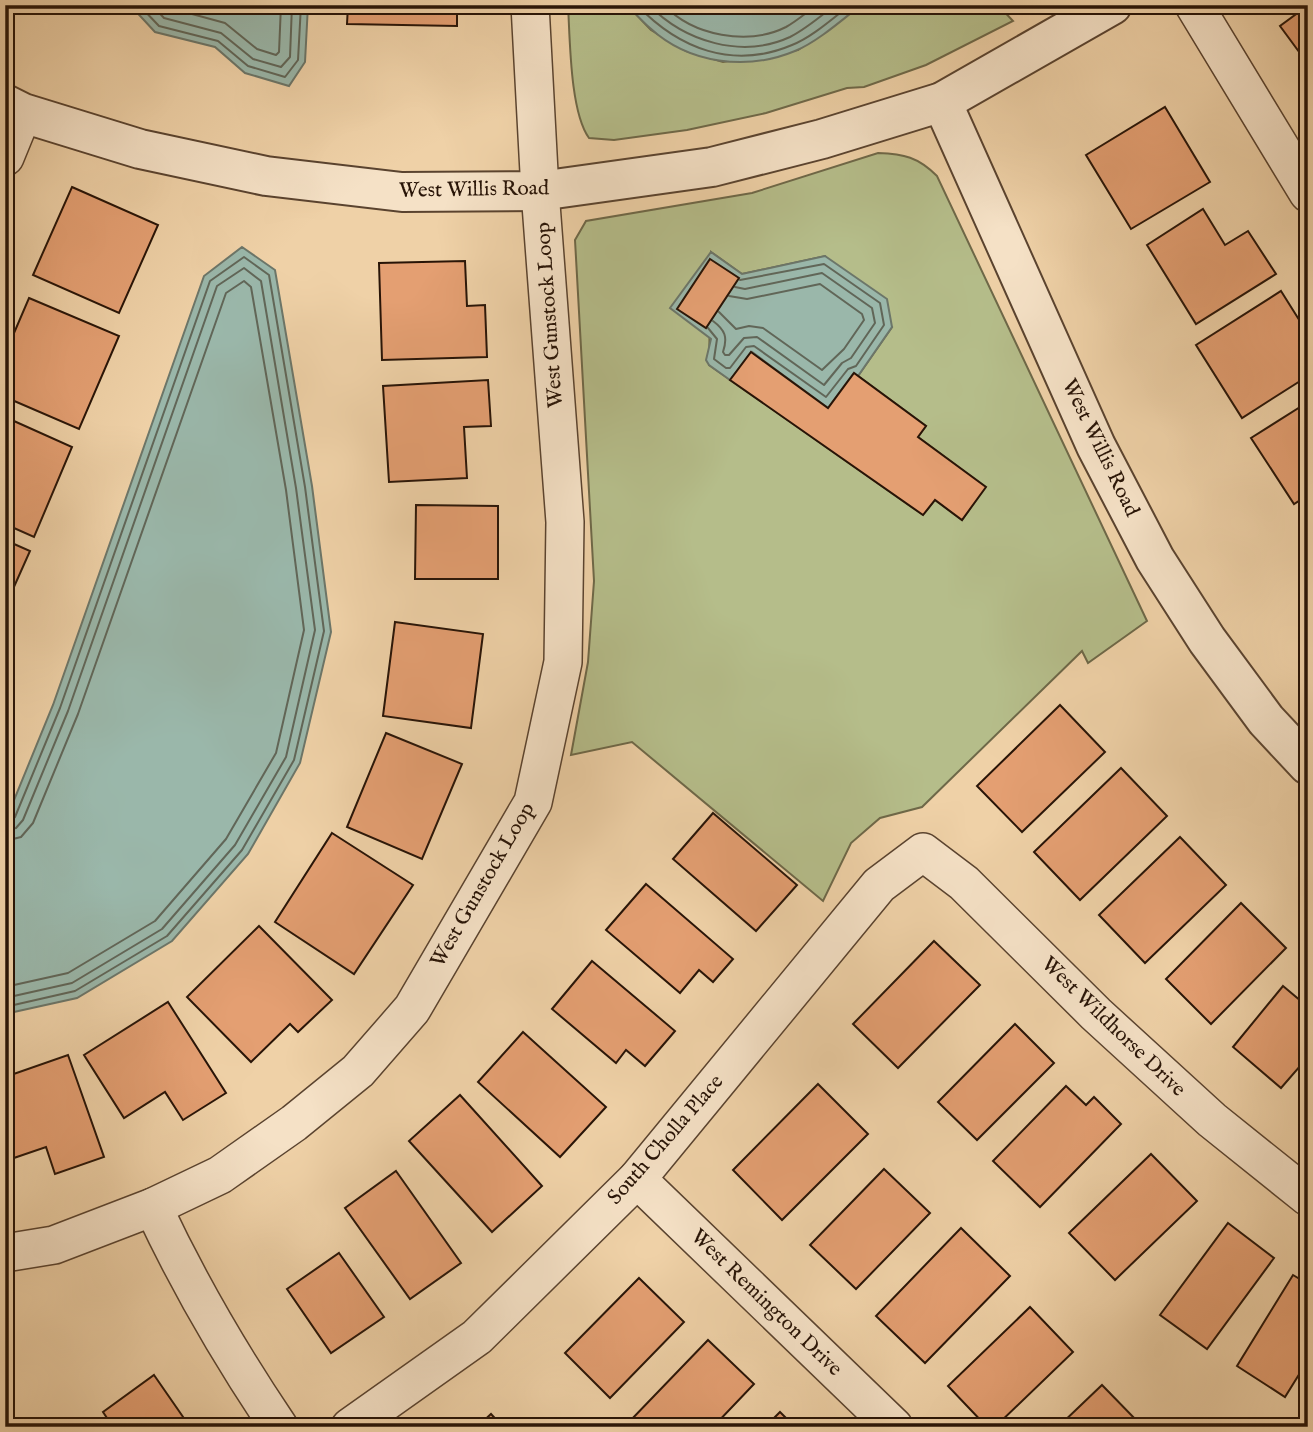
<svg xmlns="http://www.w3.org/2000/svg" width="1313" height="1432" viewBox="0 0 1313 1432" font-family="'IM FELL English',serif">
  <rect width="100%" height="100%" fill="#efd1a7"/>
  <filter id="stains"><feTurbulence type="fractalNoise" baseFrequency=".00286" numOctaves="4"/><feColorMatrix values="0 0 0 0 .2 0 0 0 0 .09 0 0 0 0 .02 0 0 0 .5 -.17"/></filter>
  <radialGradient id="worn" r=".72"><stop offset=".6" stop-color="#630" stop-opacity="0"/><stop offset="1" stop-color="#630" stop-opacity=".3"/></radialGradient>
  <!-- green -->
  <g fill="#b5bd8a" stroke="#6e6848" stroke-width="2" fill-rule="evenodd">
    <path d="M 568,5 L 627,5 L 651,30 L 686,51 L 723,62 L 798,50 L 861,5 L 998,5 L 1013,21 L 926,65 L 864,87 L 847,88 L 766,113 L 687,130 L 614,140 L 589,138 C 570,112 570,39 568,5 Z"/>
    <path d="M 878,153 C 904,154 918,157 937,176 L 1147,621 L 1088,663 L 1082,651 L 922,807 L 880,818 L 851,843 L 823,901 L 632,742 L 571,755 L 588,662 L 594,581 L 575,240 L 586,221 L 752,193 ZM 711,252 L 742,274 L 825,256 L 892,327 L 858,376 L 926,426 L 918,437 L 985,487 L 962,520 L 935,500 L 923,515 L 709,365 Z"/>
  </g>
  <!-- water -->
  <g fill="#9ab7aa" stroke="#6c7669" stroke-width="2">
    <path d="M 130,5 L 308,5 L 305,62 L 289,86 L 245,73 L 215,47 L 155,32 Z"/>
    <path d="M 627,5 L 861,5 C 842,20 817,42 795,51 C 747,71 689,64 650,28 C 642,21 635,13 627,5 Z"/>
    <path d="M 242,247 L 275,270 L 312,486 L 331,632 L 300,763 L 248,854 L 172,941 L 77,998 L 5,1014 L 5,822 L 53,705 L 204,276 Z"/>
    <path d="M 711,252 L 742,274 L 825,256 L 887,299 L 892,327 L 858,376 L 853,374 L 828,408 L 752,352 L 730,380 L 709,365 L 706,360 L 711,339 L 670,308 Z"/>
  </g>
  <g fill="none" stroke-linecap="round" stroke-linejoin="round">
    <!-- shore -->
    <g stroke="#616658" stroke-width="2">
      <path d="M 139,5 L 159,26 L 218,41 L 248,66 L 285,77 L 298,60 L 301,5"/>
      <path d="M 152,5 L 164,18 L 221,33 L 253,59 L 281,67 L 290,57 L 292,5"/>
      <path d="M 166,5 L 170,8 L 225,23 L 257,49 L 276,55 L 279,52 L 281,5"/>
      <path d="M 637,5 C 679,49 733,70 792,45 C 812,37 832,19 850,5"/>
      <path d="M 649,5 C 685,42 742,59 790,37 C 806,29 821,16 835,5"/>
      <path d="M 664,5 C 693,36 748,46 786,27 C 797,21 807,12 817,5"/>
      <path d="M 719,312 L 736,329 L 749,326 L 763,328 L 822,370 L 844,349 L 864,320 L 862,314 L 820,284 L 747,299 L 729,296"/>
      <path d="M 713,321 C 725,330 728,337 723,352 L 725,355 L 729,355 L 744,338 L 757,337 L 824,385 L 842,363 L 851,358 L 875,323 L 872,308 L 822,273 L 745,289 L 735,287"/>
      <path d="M 708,328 L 717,339 L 714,359 L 726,368 L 730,368 L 746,347 L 754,346 L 826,397 L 848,369 L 856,366 L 884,325 L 880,303 L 824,264 L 740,280"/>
      <path d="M 5,821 L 11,821 L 15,817 L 60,708 L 210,281 L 244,257 L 269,275 L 305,487 L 324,631 L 294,760 L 242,850 L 167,936 L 75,991 L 5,1007"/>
      <path d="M 5,830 L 16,828 L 23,820 L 68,711 L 217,286 L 244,268 L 261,281 L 296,488 L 315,630 L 286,757 L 235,845 L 162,929 L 72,983 L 5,998"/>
      <path d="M 5,841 L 21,837 L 33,823 L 78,714 L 226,293 L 244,281 L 251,287 L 286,490 L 304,630 L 276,753 L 226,839 L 155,921 L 68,973 L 5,987"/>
    </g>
  </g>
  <!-- building -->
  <g fill="#e49f72" stroke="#281407" stroke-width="2">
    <path d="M 348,5 L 457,5 L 457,26 L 347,24 Z"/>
    <path d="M 1300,5 L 1308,5 L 1308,64 L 1280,26 L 1303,9 Z"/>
    <path d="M 1165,107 L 1210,182 L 1131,229 L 1086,155 Z"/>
    <path d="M 72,187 L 158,225 L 119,313 L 33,275 Z"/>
    <path d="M 1203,209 L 1225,245 L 1248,231 L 1276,274 L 1196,324 L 1147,245 Z"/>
    <path d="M 710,259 L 739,278 L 706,328 L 677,309 Z"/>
    <path d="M 465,261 L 467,306 L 485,305 L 487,357 L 382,360 L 379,263 Z"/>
    <path d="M 1281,291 L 1308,334 L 1308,376 L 1242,418 L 1196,345 Z"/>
    <path d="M 29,298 L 119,336 L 79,429 L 5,397 L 5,354 Z"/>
    <path d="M 751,352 L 828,408 L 854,373 L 926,426 L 918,437 L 986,487 L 962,520 L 935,500 L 923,515 L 730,380 Z"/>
    <path d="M 488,380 L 491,426 L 464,427 L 467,478 L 389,482 L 383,386 Z"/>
    <path d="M 1308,402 L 1308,495 L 1294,504 L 1251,438 Z"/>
    <path d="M 5,417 L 72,447 L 34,537 L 5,524 Z"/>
    <path d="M 416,505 L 498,506 L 498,579 L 415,579 Z"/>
    <path d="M 5,540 L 30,551 L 5,607 Z"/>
    <path d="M 395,622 L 483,634 L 471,728 L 383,716 Z"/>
    <path d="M 1060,705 L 1105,752 L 1022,832 L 977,786 Z"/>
    <path d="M 386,733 L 462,764 L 422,859 L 347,827 Z"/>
    <path d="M 1121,768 L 1167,816 L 1080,900 L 1034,852 Z"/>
    <path d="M 713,813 L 797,885 L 756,931 L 673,859 Z"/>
    <path d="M 332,833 L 413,885 L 354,974 L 275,922 Z"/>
    <path d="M 1180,837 L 1226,885 L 1145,963 L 1099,915 Z"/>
    <path d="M 646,884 L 733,959 L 713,982 L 699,970 L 680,993 L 606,930 Z"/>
    <path d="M 1241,903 L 1286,948 L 1211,1024 L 1166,979 Z"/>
    <path d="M 259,926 L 332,1000 L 298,1032 L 290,1024 L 251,1062 L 187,997 Z"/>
    <path d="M 934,941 L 980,985 L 898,1068 L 853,1024 Z"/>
    <path d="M 592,961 L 675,1031 L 645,1066 L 626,1050 L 616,1063 L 552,1009 Z"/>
    <path d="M 1283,986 L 1308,1007 L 1308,1057 L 1281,1088 L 1233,1047 Z"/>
    <path d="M 168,1002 L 226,1093 L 183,1120 L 165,1092 L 124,1118 L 84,1055 Z"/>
    <path d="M 1015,1024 L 1054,1063 L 977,1140 L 938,1102 Z"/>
    <path d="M 523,1032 L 606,1107 L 560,1157 L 478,1082 Z"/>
    <path d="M 68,1055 L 104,1157 L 55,1174 L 46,1147 L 5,1161 L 5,1077 Z"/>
    <path d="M 818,1084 L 868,1134 L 782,1220 L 733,1170 Z"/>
    <path d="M 1066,1086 L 1086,1105 L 1094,1097 L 1121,1124 L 1040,1207 L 993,1161 Z"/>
    <path d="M 460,1095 L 542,1186 L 492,1232 L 409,1141 Z"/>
    <path d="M 1151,1154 L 1197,1201 L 1115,1280 L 1069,1233 Z"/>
    <path d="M 884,1169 L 930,1213 L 856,1289 L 810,1245 Z"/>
    <path d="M 396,1171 L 461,1263 L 410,1299 L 345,1208 Z"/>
    <path d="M 1228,1223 L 1274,1258 L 1207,1349 L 1160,1315 Z"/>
    <path d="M 961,1228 L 1010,1276 L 925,1363 L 876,1316 Z"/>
    <path d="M 339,1253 L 384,1317 L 331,1353 L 287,1289 Z"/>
    <path d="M 1293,1275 L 1308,1284 L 1308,1360 L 1285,1397 L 1237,1366 Z"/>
    <path d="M 639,1278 L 684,1322 L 610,1398 L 565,1353 Z"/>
    <path d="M 1030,1307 L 1073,1352 L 995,1427 L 987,1427 L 948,1386 Z"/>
    <path d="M 708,1340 L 754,1384 L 713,1427 L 632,1427 L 628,1423 Z"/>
    <path d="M 154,1375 L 190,1427 L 113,1427 L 103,1412 Z"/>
    <path d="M 1102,1385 L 1140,1424 L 1137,1427 L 1058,1427 Z"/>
    <path d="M 780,1412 L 795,1427 L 765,1427 Z"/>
    <path d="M 491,1414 L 503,1427 L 477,1427 Z"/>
  </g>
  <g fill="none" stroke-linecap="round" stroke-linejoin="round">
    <defs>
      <g id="minor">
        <path d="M 1194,5 L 1308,193"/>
        <path d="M 5,157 L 23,113"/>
        <path d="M 637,1179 L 894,1427"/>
        <path d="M 153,1207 C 189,1284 231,1356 279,1427"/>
        <path d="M 5,1253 L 54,1245 L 153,1207 L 220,1175 L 294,1123 L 358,1071 L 412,1009 L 533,802 L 563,662 L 565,522 L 540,191 L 530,5"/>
        <path d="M 350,1427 L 477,1337 L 637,1179 L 879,885 L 923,852 L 964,883 L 1096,1014 L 1212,1120 L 1308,1197"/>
      </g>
      <g id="tertiary">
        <path d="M 942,102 L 1096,446 L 1155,559 L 1207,640 L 1266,720 L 1308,765"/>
        <path d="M 5,104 L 23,113 L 140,149 L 266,176 L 402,192 L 540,191 L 712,167 L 822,139 L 942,102 L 1112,5"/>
      </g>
    </defs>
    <!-- minor casing -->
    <use href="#minor" stroke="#5a432f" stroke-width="40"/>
    <!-- tertiary casing -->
    <use href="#tertiary" stroke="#5a432f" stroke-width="42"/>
    <!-- minor -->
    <use href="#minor" stroke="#f5e1c6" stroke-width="37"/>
    <!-- tertiary -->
    <use href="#tertiary" stroke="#f5e1c6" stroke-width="38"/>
  </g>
  <g text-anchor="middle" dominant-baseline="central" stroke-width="5" stroke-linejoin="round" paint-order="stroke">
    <!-- street labels -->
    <g font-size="21" fill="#281407" stroke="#f5e1c6">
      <text transform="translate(474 190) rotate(-1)">West Willis Road</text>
      <text transform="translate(550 315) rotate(-94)">West Gunstock Loop</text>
      <text transform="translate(1100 448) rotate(64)">West Willis Road</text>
      <text transform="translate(483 885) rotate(-60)">West Gunstock Loop</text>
      <text transform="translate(1113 1027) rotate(44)">West Wildhorse Drive</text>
      <text transform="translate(666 1140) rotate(-49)">South Cholla Place</text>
      <text transform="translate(766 1303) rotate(44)">West Remington Drive</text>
    </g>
  </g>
  <!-- margin -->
  <rect width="1313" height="1432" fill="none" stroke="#efd1a7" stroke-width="28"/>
  <rect x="7" y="7" width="1299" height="1418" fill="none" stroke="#281407" stroke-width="3.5"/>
  <rect x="14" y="14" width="1285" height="1404" fill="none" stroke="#281407" stroke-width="2"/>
  <rect width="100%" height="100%" filter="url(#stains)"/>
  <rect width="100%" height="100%" fill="url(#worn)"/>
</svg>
